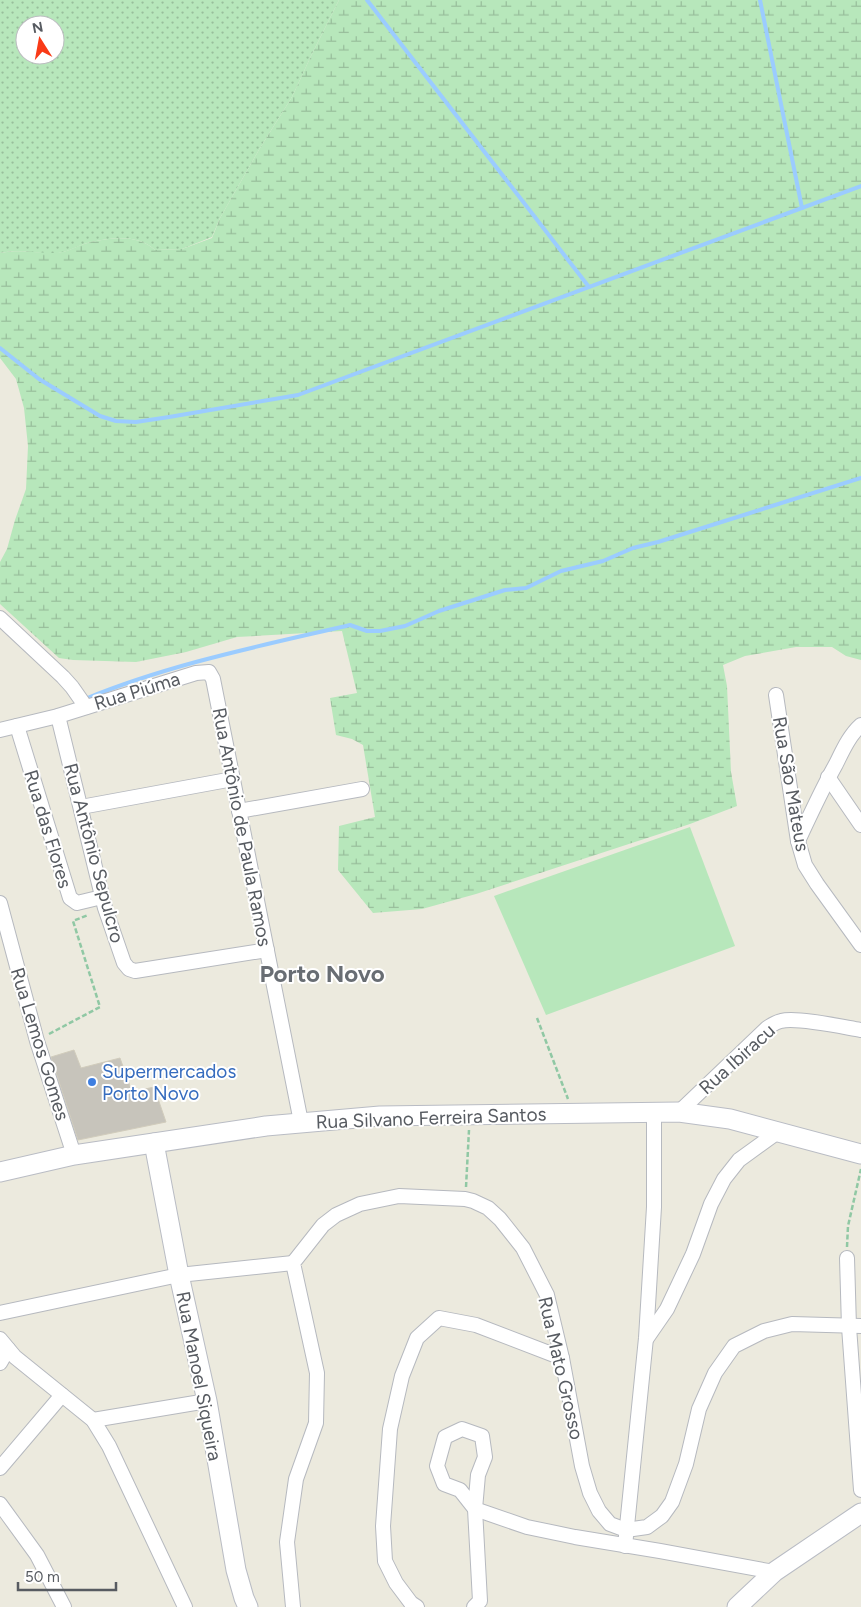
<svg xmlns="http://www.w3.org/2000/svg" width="861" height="1607" viewBox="0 0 861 1607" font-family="Figtree,sans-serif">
  <defs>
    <pattern id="grass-dots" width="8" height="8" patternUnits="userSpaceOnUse" patternTransform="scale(1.25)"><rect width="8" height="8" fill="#b7e7bb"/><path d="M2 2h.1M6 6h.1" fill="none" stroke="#98be9b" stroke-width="1.8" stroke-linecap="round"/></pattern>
    <pattern id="wetland-marsh" width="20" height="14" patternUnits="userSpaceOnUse" patternTransform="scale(1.25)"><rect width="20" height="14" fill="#b7e7bb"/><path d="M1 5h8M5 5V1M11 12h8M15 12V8" fill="none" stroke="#98be9b"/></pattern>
  </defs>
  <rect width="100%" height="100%" fill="#eceade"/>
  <!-- grass -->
  <path fill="url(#grass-dots)" fill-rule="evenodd" d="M 0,0 L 339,0 L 311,56 L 292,97 L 260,148 L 220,218 L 212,237 L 182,249 L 155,250 C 137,233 107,238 84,244 C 75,247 68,252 58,253 C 39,255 20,248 0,253 ZM 25,25 L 55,25 L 55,55 L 25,55 Z"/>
  <!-- wetland -->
  <path fill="url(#wetland-marsh)" d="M 339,0 L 861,0 L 861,660 L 846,656 L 832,647 L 796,647 L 745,656 L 723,665 L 727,686 L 731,772 L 737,806 L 690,824 L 476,894 L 422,909 L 373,913 L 338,870 L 339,826 L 375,817 L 363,745 L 352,739 L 336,735 L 330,698 L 357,693 L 342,631 L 237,637 L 186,652 L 136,662 L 73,660 L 59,658 L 0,604 L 0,562 L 7,549 L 15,520 L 26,489 L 28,446 L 24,408 L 16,379 L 0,358 L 0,253 C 19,249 36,253 55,253 C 66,253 74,247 84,244 C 107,238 137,233 155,250 L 182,249 L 212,238 L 220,218 L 260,148 L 292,97 L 311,56 Z"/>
  <!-- garden -->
  <path fill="#b7e7bb" d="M 690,827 L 735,946 L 546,1015 L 494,896 Z"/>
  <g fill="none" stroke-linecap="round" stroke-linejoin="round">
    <!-- stream -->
    <g stroke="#9bccff" stroke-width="4">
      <path d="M 367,0 L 589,287"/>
      <path d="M 760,0 L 802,208"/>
      <path d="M 0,348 L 39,379 L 100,416 L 116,421 L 136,422 L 169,417 L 298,395 L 861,186"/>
      <path d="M 85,699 C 170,664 260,646 350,625 L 367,631 L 380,631 L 405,626 L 439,611 L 505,590 L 526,588 L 561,571 L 603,561 L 633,548 L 658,542 L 861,478"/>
    </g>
  </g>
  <!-- building -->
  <path fill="#c7c4bb" stroke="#d1ccbc" d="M 74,1050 L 81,1068 L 120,1058 L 132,1092 L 154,1087 L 166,1122 L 78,1140 L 51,1057 Z"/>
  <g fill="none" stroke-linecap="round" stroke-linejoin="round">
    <defs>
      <g id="street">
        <path d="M 0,618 L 63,677 L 72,687 L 86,707"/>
        <path d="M 776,695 L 798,841 L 805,865 L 817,884 L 861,945"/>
        <path d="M 58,716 L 105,908 L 124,963 L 129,969 L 135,971 L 267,950"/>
        <path d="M 17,726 L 70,898 L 77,903 L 102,897"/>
        <path d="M 0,730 L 58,716 L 196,673 L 209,672 L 213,679 L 301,1122"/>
        <path d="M 828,777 L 861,825"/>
        <path d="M 81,807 L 233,779"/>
        <path d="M 239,811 L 362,789"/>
        <path d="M 798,841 C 810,815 822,789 836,764 C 843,750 849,736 861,725"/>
        <path d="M 0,903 L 37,1041 L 74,1155"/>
        <path d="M 679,1112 L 767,1028 C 772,1025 776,1022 781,1021 C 797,1017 843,1027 861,1030"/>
        <path d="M 847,1258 L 849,1327 L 861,1490"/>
        <path d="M 0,1313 L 179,1275 L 293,1263"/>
        <path d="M 647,1338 L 667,1309 L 693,1254 L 711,1204 L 724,1179 L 739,1160 L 779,1131"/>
        <path d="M 0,1339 L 15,1357 L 93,1420 L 109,1446 L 185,1607"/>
        <path d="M 0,1363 L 8,1349"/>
        <path d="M 93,1420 L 207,1401"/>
        <path d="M 0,1468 L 62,1395"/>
        <path d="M 0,1504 L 37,1555 L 64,1607"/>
        <path d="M 475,1509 L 527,1527 L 575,1537 L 660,1551 L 774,1572"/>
        <path d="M 625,1546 L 646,1338 L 654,1207 L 654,1111"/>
        <path d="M 293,1607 L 287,1542 L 296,1479 L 316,1423 L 317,1373 L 293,1263 L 323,1225 L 336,1215 L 360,1204 L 399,1196 L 465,1199 L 473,1201 L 488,1208 L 500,1219 L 523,1248 L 547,1295 L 562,1358 L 582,1466 L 590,1493 L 599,1511 L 610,1524 L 626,1530 L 647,1527 L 662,1516 L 672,1502 L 686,1464 L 699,1409 L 715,1373 L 734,1346 L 764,1331 L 792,1324 L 861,1326"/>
        <path d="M 417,1607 L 411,1603 L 396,1583 L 385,1561 L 383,1526 L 390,1429 L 402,1376 L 417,1338 L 439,1318 L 476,1325 L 562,1358"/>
        <path d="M 474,1607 L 480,1601 L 475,1509 L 478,1475 L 485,1457 L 482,1436 L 462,1429 L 445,1437 L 437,1466 L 444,1484 L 460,1490 L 475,1509"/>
      </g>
      <g id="secondary">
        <path d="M 154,1143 L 179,1275 L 207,1401 L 236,1570 L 244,1598 L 248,1607"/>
        <path d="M 0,1172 L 74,1155 L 266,1126 L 380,1116 L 679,1112 L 730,1119 L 861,1154"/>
        <path d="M 737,1607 L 774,1572 L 861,1513"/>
      </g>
    </defs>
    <!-- street casing -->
    <use href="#street" stroke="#b6b9bf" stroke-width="16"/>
    <!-- secondary casing -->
    <use href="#secondary" stroke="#b9bcc4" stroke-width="21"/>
    <!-- path -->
    <g stroke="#90c8a4" stroke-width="2.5" stroke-dasharray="5 2.5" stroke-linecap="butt">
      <path d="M 537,1018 L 568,1099"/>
      <path d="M 49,1034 L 100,1007 L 73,921 L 88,915"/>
      <path d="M 466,1187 L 469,1130"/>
      <path d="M 847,1247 L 848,1226 L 861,1169"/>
    </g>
    <!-- street -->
    <use href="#street" stroke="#fff" stroke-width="14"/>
    <!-- secondary -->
    <use href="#secondary" stroke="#fff" stroke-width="19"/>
  </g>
  <!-- markers -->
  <circle fill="#3f7fe0" stroke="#fff" stroke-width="2" cx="92" cy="1082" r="5"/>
  <g text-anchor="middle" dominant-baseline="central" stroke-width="4" stroke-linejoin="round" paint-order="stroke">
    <!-- street labels -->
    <g font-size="19" fill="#575b61" stroke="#fff">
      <text transform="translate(137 691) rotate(-17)">Rua Piúma</text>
      <text transform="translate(791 784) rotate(80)">Rua São Mateus</text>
      <text transform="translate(242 827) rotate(79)">Rua Antônio de Paula Ramos</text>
      <text transform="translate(48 829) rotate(73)">Rua das Flores</text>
      <text transform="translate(94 853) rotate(75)">Rua Antônio Sepulcro</text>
      <text transform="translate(40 1044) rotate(73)">Rua Lemos Gomes</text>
      <text transform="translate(737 1059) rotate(-42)">Rua Ibiracu</text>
      <text transform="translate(431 1118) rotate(-2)">Rua Silvano Ferreira Santos</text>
      <text transform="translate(561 1368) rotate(77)">Rua Mato Grosso</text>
      <text transform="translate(199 1376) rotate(79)">Rua Manoel Siqueira</text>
    </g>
    <!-- shop labels -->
    <g font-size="19" fill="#366cbe" stroke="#fff" text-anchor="start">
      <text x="102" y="1071">Supermercados<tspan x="102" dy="22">Porto Novo</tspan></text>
    </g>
    <!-- district labels -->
    <g font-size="24" font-weight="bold" fill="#686d73" stroke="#fff">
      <text x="322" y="973">Porto Novo</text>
    </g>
  </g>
  <!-- north arrow -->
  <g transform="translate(40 40) rotate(349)"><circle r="24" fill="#ffffff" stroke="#bcbdc0"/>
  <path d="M0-4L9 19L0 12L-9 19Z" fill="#f93a17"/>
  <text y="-8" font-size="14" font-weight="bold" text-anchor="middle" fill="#575b61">N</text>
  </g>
  <!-- scale -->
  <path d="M18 1582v8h98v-8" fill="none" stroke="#575b61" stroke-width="2.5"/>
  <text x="25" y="1582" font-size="15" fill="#575b61" stroke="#ffffff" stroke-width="4" paint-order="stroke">50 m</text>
</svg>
